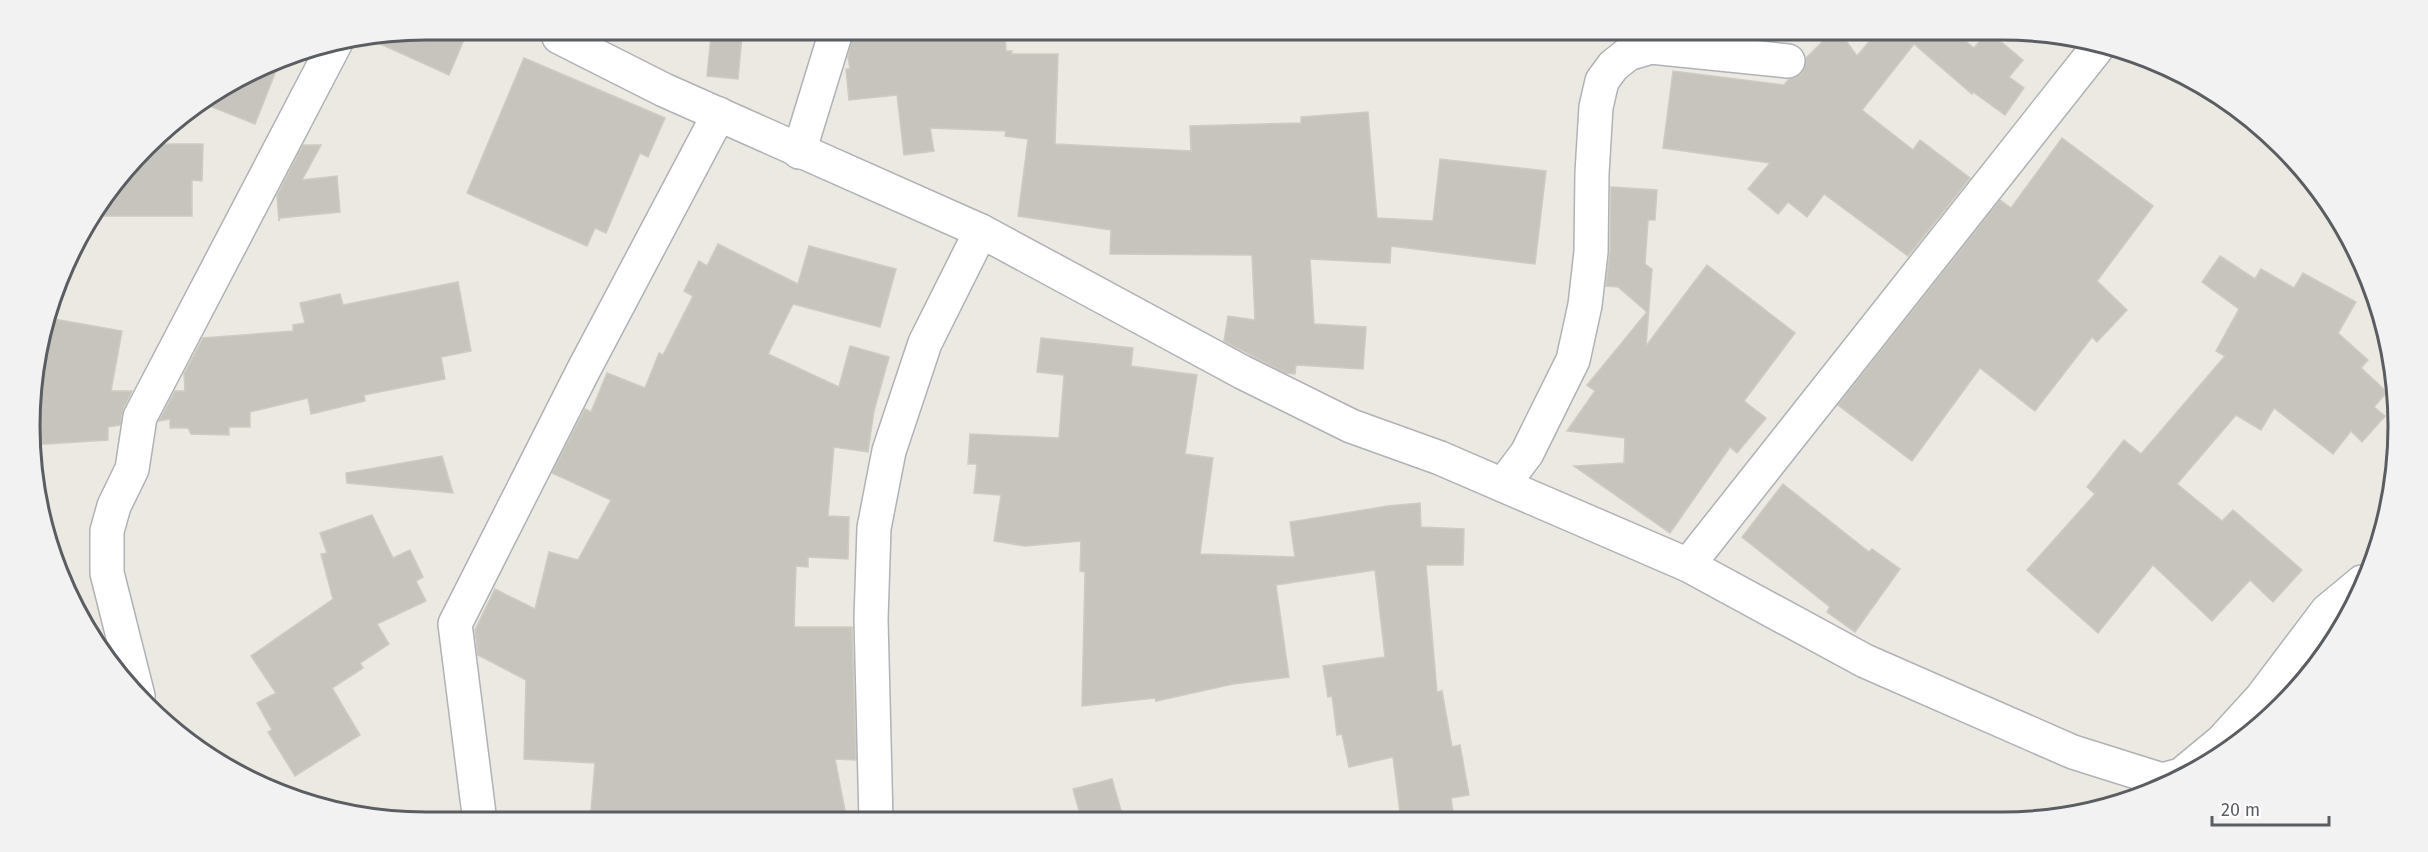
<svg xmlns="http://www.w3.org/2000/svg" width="2428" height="852" viewBox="0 0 2428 852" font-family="'Fira Sans',sans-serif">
  <rect width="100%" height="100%" fill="#ebe9e2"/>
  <!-- building -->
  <g fill="#c7c4be" stroke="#cfcbc1" stroke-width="1.5">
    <path d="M 1952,30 L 1974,48 L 1988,31 L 2023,60 L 2009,77 L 2024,88 L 2005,115 L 1973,92 L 1972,94 L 1914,44 L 1862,110 L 1913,150 L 1920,140 L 1970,178 L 1908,256 L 1824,194 L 1807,217 L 1788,202 L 1778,214 L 1748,189 L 1770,163 L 1663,148 L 1673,71 L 1784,85 L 1789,79 L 1796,78 L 1803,72 L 1806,58 L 1833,31 L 1839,31 L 1857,56 L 1878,31 Z"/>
    <path d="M 853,35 L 1005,35 L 1006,51 L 1012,51 L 1011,54 L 1058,54 L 1055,144 L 1191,151 L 1190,126 L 1301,123 L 1301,117 L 1368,112 L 1377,218 L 1433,221 L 1440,159 L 1546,171 L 1535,264 L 1391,246 L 1390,263 L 1310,259 L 1314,324 L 1366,327 L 1363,369 L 1296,365 L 1295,374 L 1285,373 L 1224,341 L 1228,316 L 1255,320 L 1252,255 L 1110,254 L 1111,230 L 1018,216 L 1028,139 L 1005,136 L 1006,131 L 930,128 L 934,151 L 904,155 L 897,95 L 849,100 L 846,69 L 850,69 L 848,57 Z"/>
    <path d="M 711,36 L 742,36 L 738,79 L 707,76 Z"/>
    <path d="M 365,37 L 465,37 L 449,75 Z"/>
    <path d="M 281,58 L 255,124 L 205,104 L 275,60 Z"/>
    <path d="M 524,58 L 665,118 L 648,157 L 640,153 L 606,233 L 595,228 L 587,246 L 467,193 Z"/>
    <path d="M 2062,138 L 2153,206 L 2097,281 L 2127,310 L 2097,342 L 2092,337 L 2035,411 L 1980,368 L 1912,461 L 1838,405 L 2000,200 L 2011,208 Z"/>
    <path d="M 150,144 L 203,144 L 202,181 L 192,180 L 192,216 L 92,216 L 112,185 Z"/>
    <path d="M 303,145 L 321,145 L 302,180 L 337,176 L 340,212 L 280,218 L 279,221 L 277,196 Z"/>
    <path d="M 1611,187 L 1657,190 L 1655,220 L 1648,220 L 1645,264 L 1652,269 L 1646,346 L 1707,265 L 1795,333 L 1744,401 L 1766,418 L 1737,453 L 1730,447 L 1670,533 L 1574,466 L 1624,463 L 1625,438 L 1567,431 L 1595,391 L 1587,385 L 1647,312 L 1618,287 L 1606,286 L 1610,252 Z"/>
    <path d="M 718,244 L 798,284 L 809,246 L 896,269 L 880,327 L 793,304 L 768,354 L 839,387 L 850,346 L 889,357 L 874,411 L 868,452 L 834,447 L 828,516 L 849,517 L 848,559 L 808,557 L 808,567 L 796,566 L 794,627 L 852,627 L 856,760 L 835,759 L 847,821 L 590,822 L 595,763 L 524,759 L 526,680 L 478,655 L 475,630 L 495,589 L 535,609 L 549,552 L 578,560 L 611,500 L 552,473 L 585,409 L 591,412 L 607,373 L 645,388 L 659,353 L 663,355 L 693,296 L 684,291 L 699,261 L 707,266 Z"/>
    <path d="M 2220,256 L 2255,279 L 2261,269 L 2294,288 L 2303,273 L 2356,302 L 2338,333 L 2368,360 L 2361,368 L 2387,392 L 2374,407 L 2385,416 L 2362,442 L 2351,431 L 2333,454 L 2274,408 L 2261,430 L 2236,415 L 2177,484 L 2222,521 L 2233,510 L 2302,570 L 2273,602 L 2250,580 L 2212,621 L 2153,565 L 2098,633 L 2027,570 L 2095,494 L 2087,487 L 2124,440 L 2141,454 L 2225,356 L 2216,351 L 2239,309 L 2202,282 Z"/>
    <path d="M 458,282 L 471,351 L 441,357 L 445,379 L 364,395 L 365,401 L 311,414 L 308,398 L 250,412 L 250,427 L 229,427 L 229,435 L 191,434 L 188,428 L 170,428 L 170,419 L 159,421 L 175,391 L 185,391 L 184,374 L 203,338 L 293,331 L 293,325 L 305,323 L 300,303 L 340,294 L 343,305 Z"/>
    <path d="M 54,319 L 122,331 L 111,391 L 132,391 L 123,409 L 120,425 L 108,427 L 108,440 L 31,445 L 32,412 L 36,412 Z"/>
    <path d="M 1041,338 L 1133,348 L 1131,366 L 1197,375 L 1185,454 L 1213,458 L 1200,554 L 1295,557 L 1290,522 L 1388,506 L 1420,503 L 1421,527 L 1464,529 L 1463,565 L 1426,565 L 1437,692 L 1442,691 L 1452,747 L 1460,745 L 1469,795 L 1451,798 L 1454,820 L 1401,820 L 1393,757 L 1349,767 L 1342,734 L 1337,735 L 1332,696 L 1328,697 L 1323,666 L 1385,657 L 1375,570 L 1276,585 L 1289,677 L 1233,684 L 1156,701 L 1155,698 L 1082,706 L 1085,572 L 1080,571 L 1081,541 L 1025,546 L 994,541 L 1001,495 L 974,493 L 977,464 L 968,464 L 970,434 L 1059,438 L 1064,375 L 1037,372 Z"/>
    <path d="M 442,456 L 453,493 L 347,483 L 346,473 Z"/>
    <path d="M 1783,484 L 1869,552 L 1872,549 L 1900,569 L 1855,632 L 1827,612 L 1830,607 L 1742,537 Z"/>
    <path d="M 372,515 L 393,558 L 410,550 L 423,577 L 416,581 L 426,601 L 377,624 L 389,644 L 360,663 L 363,668 L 332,688 L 360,735 L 295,776 L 268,732 L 272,730 L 257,703 L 276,693 L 251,656 L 333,599 L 321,554 L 327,553 L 320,533 Z"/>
    <path d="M 1112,779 L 1124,821 L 1082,821 L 1073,789 Z"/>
  </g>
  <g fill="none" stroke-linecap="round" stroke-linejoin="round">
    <defs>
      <g id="minor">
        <path d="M 559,37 L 664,90 L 981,231 L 1242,372 L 1351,426 L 1440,458 L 1688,565 L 1865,661 L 2073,752 L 2162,780 L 2181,775 L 2221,742 L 2262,697 L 2327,611 L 2362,582"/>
        <path d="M 799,152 L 835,35"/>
        <path d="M 1503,485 L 1527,453 L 1573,360 L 1585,305 L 1591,252 L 1592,173 L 1596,107 L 1602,81 L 1613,66 L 1628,54 L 1651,47 L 1788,61"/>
        <path d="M 1688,565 L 2101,43"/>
        <path d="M 138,696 L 107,573 L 107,531 L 114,506 L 132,469 L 140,417 L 336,42"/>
        <path d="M 876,821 L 871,619 L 874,528 L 889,451 L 925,343 L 981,231"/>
        <path d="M 480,822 L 455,624 L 583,371 L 719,114"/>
      </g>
    </defs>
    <!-- minor casing -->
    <use href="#minor" stroke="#afb2b6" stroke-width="36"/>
    <!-- minor -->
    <use href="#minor" stroke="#fff" stroke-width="33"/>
  </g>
  <!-- crop -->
  <path d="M0 0H2428V852H0ZM426 40H2002A386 386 0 0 1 2388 426V426A386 386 0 0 1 2002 812H426A386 386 0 0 1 40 426V426A386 386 0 0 1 426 40Z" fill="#f2f2f2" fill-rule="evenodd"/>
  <path fill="none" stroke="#5a5d61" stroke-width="3" d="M426 40H2002A386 386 0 0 1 2388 426V426A386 386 0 0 1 2002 812H426A386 386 0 0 1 40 426V426A386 386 0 0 1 426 40Z"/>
  <!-- scale -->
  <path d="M2212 816v9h117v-9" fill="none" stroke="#5a5d61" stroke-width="3"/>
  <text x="2221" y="816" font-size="18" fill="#5a5d61" stroke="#ffffff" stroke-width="4.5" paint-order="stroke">20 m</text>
</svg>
